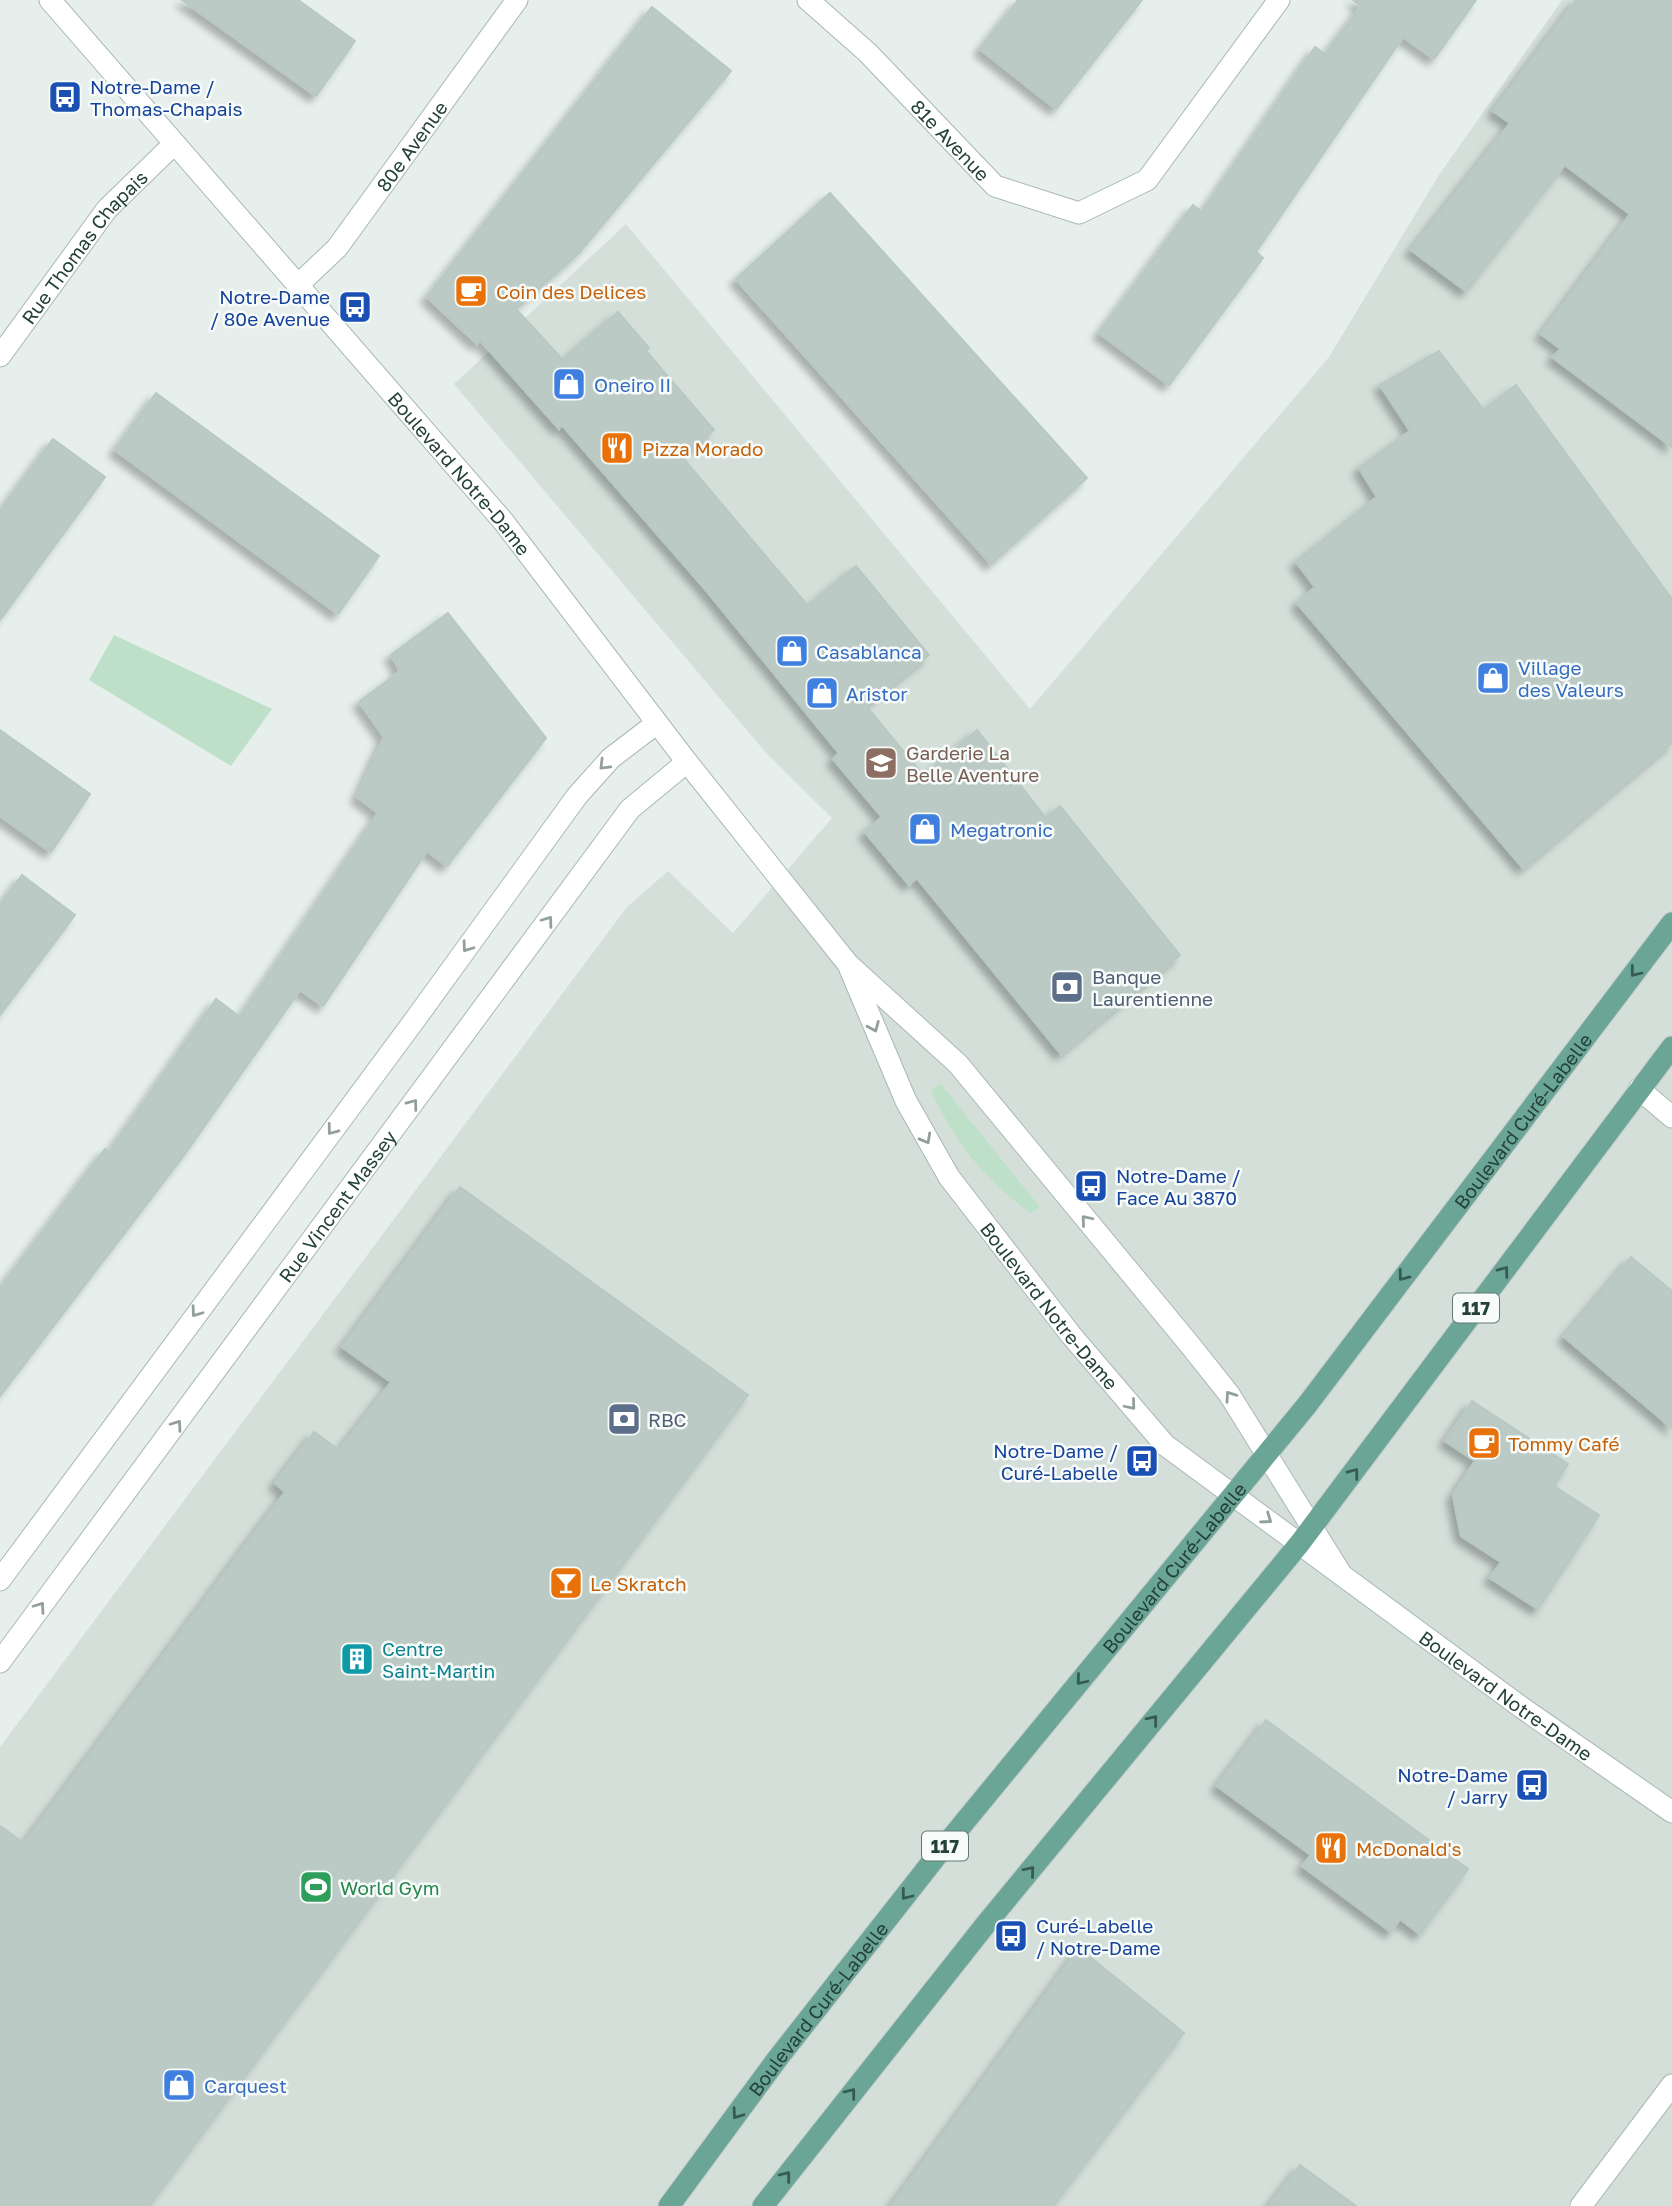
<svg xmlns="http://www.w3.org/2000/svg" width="1672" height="2206" viewBox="0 0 1672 2206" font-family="'Golos Text',sans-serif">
  <defs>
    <filter id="shadow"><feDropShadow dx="-6" dy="6" stdDeviation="3.5" flood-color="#0004"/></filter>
  </defs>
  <rect width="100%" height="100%" fill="#e6efeb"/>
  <!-- built -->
  <path fill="#d4dfda" d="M 1562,0 L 1672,0 L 1672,2206 L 0,2206 L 0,1747 L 627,907 L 668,871 L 733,933 L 832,818 L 767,754 L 454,384 L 626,224 L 1030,709 L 1329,357 L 1439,175 Z"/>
  <!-- green -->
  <g fill="#bfe0c8">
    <path d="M 114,635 L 272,709 L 231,766 L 89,680 Z"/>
    <path d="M 940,1083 L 1040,1207 L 1030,1213 C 983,1177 956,1145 931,1090 Z"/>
  </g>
  <!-- building -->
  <g fill="#bbcac4" stroke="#b8c9c2" stroke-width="2" filter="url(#shadow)">
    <path d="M 182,0 L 298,0 L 355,41 L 316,96 Z"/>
    <path d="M 1018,0 L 1142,0 L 1056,109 L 980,49 Z"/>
    <path d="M 1353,0 L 1476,0 L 1434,59 L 1403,37 L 1256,252 L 1263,258 L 1169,385 L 1099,333 L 1193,205 L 1202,212 L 1315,47 L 1325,54 L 1361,6 Z"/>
    <path d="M 1576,0 L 1672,0 L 1672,447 L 1552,357 L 1561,349 L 1541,334 L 1630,214 L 1565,165 L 1466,291 L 1411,250 L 1510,123 L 1493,111 Z"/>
    <path d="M 652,7 L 731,71 L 579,253 L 516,309 L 563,360 L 618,312 L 649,348 L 646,351 L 714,430 L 682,457 L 808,606 L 856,566 L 929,655 L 866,706 L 924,776 L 977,730 L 1046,818 L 1060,806 L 1180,955 L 1061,1054 L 917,878 L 909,885 L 865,832 L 882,817 L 833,759 L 839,753 L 705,589 L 562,425 L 559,429 L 480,340 L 477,344 L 427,297 Z"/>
    <path d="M 830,193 L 1087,478 L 991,564 L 736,279 Z"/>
    <path d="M 1439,351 L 1484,410 L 1516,385 L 1672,599 L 1672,743 L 1523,868 L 1297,603 L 1315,587 L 1296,562 L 1377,497 L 1359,468 L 1410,431 L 1380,385 Z"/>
    <path d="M 156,393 L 379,556 L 338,614 L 115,450 Z"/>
    <path d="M 53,439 L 105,477 L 0,620 L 0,511 Z"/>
    <path d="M 448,613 L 546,738 L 447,866 L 427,851 L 323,1006 L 300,990 L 185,1154 L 0,1396 L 0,1288 L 105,1149 L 109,1152 L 216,999 L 240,1017 L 378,813 L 357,797 L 384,737 L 359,702 L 400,671 L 391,655 Z"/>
    <path d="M 0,730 L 90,794 L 51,852 L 0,816 Z"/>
    <path d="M 22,875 L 75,915 L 0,1015 L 0,905 Z"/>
    <path d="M 460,1187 L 748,1395 L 149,2206 L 0,2206 L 0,1826 L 24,1843 L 285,1492 L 275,1483 L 314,1432 L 339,1450 L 391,1382 L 342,1347 Z"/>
    <path d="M 1631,1257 L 1672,1291 L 1672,1428 L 1564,1337 Z"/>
    <path d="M 1472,1401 L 1568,1464 L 1554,1486 L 1599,1515 L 1538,1609 L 1490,1578 L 1501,1562 L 1461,1536 L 1453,1495 L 1475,1461 L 1445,1441 Z"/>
    <path d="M 1266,1720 L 1468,1869 L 1420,1934 L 1400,1919 L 1391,1932 L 1302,1866 L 1311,1855 L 1217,1786 Z"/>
    <path d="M 1079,1948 L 1184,2033 L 1053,2206 L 891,2206 Z"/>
    <path d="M 1300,2165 L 1356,2206 L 1269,2206 Z"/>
  </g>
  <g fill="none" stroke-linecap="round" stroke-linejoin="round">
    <defs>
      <g id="minor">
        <path id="s1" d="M 50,0 L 503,521 L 687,762 L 848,964 L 958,1064 L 1190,1345 L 1229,1394 L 1341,1574"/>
        <path id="s2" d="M 808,0 L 868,53 L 995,186 L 1079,213 L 1147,180 L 1279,0"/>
        <path id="s3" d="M 298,285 L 337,248 L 517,0"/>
        <path id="s4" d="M 0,356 L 107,209 L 174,144"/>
        <path id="s5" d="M 850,969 L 906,1101 L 949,1177 L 1071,1335 L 1165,1445 L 1521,1707 L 1672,1812"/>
        <path d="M 1639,1089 L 1672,1117"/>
        <path d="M 0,1580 L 414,1021 L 577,796 L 611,758 L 657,723"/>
        <path id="s6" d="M 0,1662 L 630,809 L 687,762"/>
        <path d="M 1581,2206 L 1672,2085"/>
      </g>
      <g id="major">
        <path id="s7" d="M 669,2206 L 778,2058 L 939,1853 L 1307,1405 L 1672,923"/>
        <path d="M 763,2206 L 986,1924 L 1300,1543 L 1672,1047"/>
      </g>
    </defs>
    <!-- minor casing -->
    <use href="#minor" stroke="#a8b8b2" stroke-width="23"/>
    <!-- major casing -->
    <use href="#major" stroke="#c2cac8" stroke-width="23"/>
    <!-- minor -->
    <use href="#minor" stroke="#fff" stroke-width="21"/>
    <!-- major -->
    <use href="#major" stroke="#6aa596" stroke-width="21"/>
  </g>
  <!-- one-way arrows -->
  <defs><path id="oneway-chevron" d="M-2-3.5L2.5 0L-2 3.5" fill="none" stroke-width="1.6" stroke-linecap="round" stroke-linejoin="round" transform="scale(1.75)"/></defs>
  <g stroke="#92a09c">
    <use href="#oneway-chevron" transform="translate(604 765) rotate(135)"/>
    <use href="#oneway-chevron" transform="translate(548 921) rotate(-54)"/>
    <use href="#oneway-chevron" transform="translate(467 947) rotate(126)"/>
    <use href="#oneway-chevron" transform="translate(874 1027) rotate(67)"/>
    <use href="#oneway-chevron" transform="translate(413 1104) rotate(-53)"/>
    <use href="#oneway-chevron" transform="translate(332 1130) rotate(127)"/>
    <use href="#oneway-chevron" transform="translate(926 1139) rotate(61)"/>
    <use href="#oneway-chevron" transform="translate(1086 1220) rotate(-130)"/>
    <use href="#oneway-chevron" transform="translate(196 1312) rotate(126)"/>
    <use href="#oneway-chevron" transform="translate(1230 1396) rotate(-125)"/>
    <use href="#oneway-chevron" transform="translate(1131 1405) rotate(50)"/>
    <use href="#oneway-chevron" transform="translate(177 1425) rotate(-54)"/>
    <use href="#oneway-chevron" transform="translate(1267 1519) rotate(35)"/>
    <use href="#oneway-chevron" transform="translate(40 1607) rotate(-54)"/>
  </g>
  <g stroke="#365b51">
    <use href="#oneway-chevron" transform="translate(1635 972) rotate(128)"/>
    <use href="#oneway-chevron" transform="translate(1504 1271) rotate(-53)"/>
    <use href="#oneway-chevron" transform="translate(1403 1276) rotate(127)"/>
    <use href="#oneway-chevron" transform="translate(1354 1473) rotate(-53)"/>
    <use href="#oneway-chevron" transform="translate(1081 1680) rotate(130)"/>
    <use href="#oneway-chevron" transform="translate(1153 1720) rotate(-51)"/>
    <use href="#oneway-chevron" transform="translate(1030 1871) rotate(-50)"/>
    <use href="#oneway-chevron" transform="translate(906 1895) rotate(128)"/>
    <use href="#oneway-chevron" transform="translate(851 2093) rotate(-52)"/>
    <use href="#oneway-chevron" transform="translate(737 2114) rotate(126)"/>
    <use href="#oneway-chevron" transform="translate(786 2176) rotate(-52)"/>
  </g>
  <!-- icons -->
  <defs>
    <symbol id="bus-square" viewBox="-11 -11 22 22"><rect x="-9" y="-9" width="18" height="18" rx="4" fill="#1a4fb4" stroke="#f7fbf9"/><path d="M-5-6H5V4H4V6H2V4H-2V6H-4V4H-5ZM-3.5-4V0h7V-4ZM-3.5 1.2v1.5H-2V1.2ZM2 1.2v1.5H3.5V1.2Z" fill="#fff"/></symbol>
    <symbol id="cafe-square" viewBox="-11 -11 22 22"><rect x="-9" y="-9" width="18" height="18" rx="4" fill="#e8710a" stroke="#f7fbf9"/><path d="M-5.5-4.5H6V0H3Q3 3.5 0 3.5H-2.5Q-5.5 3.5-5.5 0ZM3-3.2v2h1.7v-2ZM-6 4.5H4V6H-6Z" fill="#fff"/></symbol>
    <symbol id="shop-square" viewBox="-11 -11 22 22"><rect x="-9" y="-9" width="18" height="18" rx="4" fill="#3f7fe0" stroke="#f7fbf9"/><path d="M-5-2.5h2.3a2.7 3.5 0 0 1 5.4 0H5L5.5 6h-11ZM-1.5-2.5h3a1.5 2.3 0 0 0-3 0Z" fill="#fff"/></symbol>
    <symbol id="restaurant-square" viewBox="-11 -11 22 22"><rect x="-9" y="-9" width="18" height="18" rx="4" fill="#e8710a" stroke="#f7fbf9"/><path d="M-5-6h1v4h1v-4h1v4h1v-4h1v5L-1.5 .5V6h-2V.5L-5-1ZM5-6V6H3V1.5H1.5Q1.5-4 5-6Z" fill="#fff"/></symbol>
    <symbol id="school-square" viewBox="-11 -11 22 22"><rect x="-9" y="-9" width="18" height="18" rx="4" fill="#8d6e63" stroke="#f7fbf9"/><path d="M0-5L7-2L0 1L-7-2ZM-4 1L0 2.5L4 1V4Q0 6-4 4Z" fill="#fff"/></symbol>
    <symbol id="bank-square" viewBox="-11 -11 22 22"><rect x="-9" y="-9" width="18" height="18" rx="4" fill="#5c6f8a" stroke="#f7fbf9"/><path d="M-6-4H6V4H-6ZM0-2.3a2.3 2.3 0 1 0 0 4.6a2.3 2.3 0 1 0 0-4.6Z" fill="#fff"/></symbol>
    <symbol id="bar-square" viewBox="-11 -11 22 22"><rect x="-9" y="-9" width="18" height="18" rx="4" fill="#e8710a" stroke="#f7fbf9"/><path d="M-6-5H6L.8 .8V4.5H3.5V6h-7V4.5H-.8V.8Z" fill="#fff"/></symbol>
    <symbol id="building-square" viewBox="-11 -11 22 22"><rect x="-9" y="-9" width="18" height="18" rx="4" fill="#0f9aa8" stroke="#f7fbf9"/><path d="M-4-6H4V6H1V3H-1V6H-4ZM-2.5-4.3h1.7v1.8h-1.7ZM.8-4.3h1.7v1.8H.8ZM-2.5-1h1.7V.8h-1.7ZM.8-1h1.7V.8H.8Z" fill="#fff"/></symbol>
    <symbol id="stadium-square" viewBox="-11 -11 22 22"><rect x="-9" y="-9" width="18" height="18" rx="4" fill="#2e9e5b" stroke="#f7fbf9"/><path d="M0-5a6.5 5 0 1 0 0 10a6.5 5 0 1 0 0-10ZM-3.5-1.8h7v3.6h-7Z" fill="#fff"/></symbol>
  </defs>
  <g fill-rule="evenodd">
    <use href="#bus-square" x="46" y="78" width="38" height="38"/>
    <use href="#cafe-square" x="452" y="272" width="38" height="38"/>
    <use href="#bus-square" x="336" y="288" width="38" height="38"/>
    <use href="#shop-square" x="550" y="365" width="38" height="38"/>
    <use href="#restaurant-square" x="598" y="429" width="38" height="38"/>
    <use href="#shop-square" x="773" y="632" width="38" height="38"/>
    <use href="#shop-square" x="1474" y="659" width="38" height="38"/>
    <use href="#shop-square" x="803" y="674" width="38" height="38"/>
    <use href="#school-square" x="862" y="744" width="38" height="38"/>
    <use href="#shop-square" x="906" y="810" width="38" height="38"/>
    <use href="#bank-square" x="1048" y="968" width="38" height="38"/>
    <use href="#bus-square" x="1072" y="1167" width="38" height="38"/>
    <use href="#bank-square" x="605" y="1400" width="38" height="38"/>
    <use href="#cafe-square" x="1465" y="1424" width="38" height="38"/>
    <use href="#bus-square" x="1123" y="1442" width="38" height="38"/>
    <use href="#bar-square" x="547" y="1564" width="38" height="38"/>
    <use href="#building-square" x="338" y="1640" width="38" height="38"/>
    <use href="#bus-square" x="1513" y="1766" width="38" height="38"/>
    <use href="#restaurant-square" x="1312" y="1829" width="38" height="38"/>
    <use href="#stadium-square" x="297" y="1868" width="38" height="38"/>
    <use href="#bus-square" x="992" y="1917" width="38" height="38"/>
    <use href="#shop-square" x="160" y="2066" width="38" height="38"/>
  </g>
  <g text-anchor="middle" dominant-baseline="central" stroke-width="5" stroke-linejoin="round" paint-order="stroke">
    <!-- shield labels -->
    <g fill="#f7fbf9" stroke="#637a73" stroke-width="2">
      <rect x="1453" y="1293.5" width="46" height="29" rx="5"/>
      <rect x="922" y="1831.5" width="46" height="29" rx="5"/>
    </g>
    <g font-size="18" font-weight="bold" fill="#24423a">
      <text x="1476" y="1308">117</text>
      <text x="945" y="1846">117</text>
    </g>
    <!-- transit labels -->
    <g font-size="19" fill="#164399" stroke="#f7fbf9" text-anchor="start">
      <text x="90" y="86">Notre-Dame /<tspan x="90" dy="22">Thomas-Chapais</tspan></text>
      <text x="330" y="296" text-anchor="end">Notre-Dame<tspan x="330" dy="22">/ 80e Avenue</tspan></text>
      <text x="1116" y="1175">Notre-Dame /<tspan x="1116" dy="22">Face Au 3870</tspan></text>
      <text x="1118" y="1450" text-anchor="end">Notre-Dame /<tspan x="1118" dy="22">Curé-Labelle</tspan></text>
      <text x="1508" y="1774" text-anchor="end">Notre-Dame<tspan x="1508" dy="22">/ Jarry</tspan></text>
      <text x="1036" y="1925">Curé-Labelle<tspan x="1036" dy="22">/ Notre-Dame</tspan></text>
    </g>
    <!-- street labels -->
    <g font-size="19" fill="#24423a" stroke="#f7fbf9">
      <text stroke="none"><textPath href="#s2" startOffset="200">81e Avenue</textPath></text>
      <text stroke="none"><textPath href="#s3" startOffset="180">80e Avenue</textPath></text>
      <text stroke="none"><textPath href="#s4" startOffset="138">Rue Thomas Chapais</textPath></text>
      <text stroke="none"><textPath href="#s1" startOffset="626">Boulevard Notre-Dame</textPath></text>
      <text stroke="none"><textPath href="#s7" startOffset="1381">Boulevard Curé-Labelle</textPath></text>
      <text stroke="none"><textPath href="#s6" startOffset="567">Rue Vincent Massey</textPath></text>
      <text stroke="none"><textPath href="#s5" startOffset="394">Boulevard Notre-Dame</textPath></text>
      <text stroke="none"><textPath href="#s7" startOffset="814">Boulevard Curé-Labelle</textPath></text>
      <text stroke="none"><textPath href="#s5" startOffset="998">Boulevard Notre-Dame</textPath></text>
      <text stroke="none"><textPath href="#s7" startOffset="247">Boulevard Curé-Labelle</textPath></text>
    </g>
    <!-- food labels -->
    <g font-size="19" fill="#c56008" stroke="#f7fbf9" text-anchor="start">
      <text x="496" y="291">Coin des Delices</text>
      <text x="642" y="448">Pizza Morado</text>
      <text x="1508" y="1443">Tommy Café</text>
      <text x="590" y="1583">Le Skratch</text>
      <text x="1356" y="1848">McDonald's</text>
    </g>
    <!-- shop labels -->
    <g font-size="19" fill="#366cbe" stroke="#f7fbf9" text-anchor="start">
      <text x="594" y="384">Oneiro II</text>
      <text x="816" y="651">Casablanca</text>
      <text x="1518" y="667">Village<tspan x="1518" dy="22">des Valeurs</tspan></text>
      <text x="846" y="693">Aristor</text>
      <text x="950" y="829">Megatronic</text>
      <text x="204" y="2085">Carquest</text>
    </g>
    <!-- education labels -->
    <g font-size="19" fill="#785e54" stroke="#f7fbf9" text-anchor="start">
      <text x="906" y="752">Garderie La<tspan x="906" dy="22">Belle Aventure</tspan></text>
    </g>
    <!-- service labels -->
    <g font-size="19" fill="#4e5e75" stroke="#f7fbf9" text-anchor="start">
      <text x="1092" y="976">Banque<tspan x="1092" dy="22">Laurentienne</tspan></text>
      <text x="648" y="1419">RBC</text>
    </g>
    <!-- culture labels -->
    <g font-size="19" fill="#0d838f" stroke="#f7fbf9" text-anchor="start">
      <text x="382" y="1648">Centre<tspan x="382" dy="22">Saint-Martin</tspan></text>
    </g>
    <!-- leisure labels -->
    <g font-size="19" fill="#27864d" stroke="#f7fbf9" text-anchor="start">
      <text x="340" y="1887">World Gym</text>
    </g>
  </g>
</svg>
